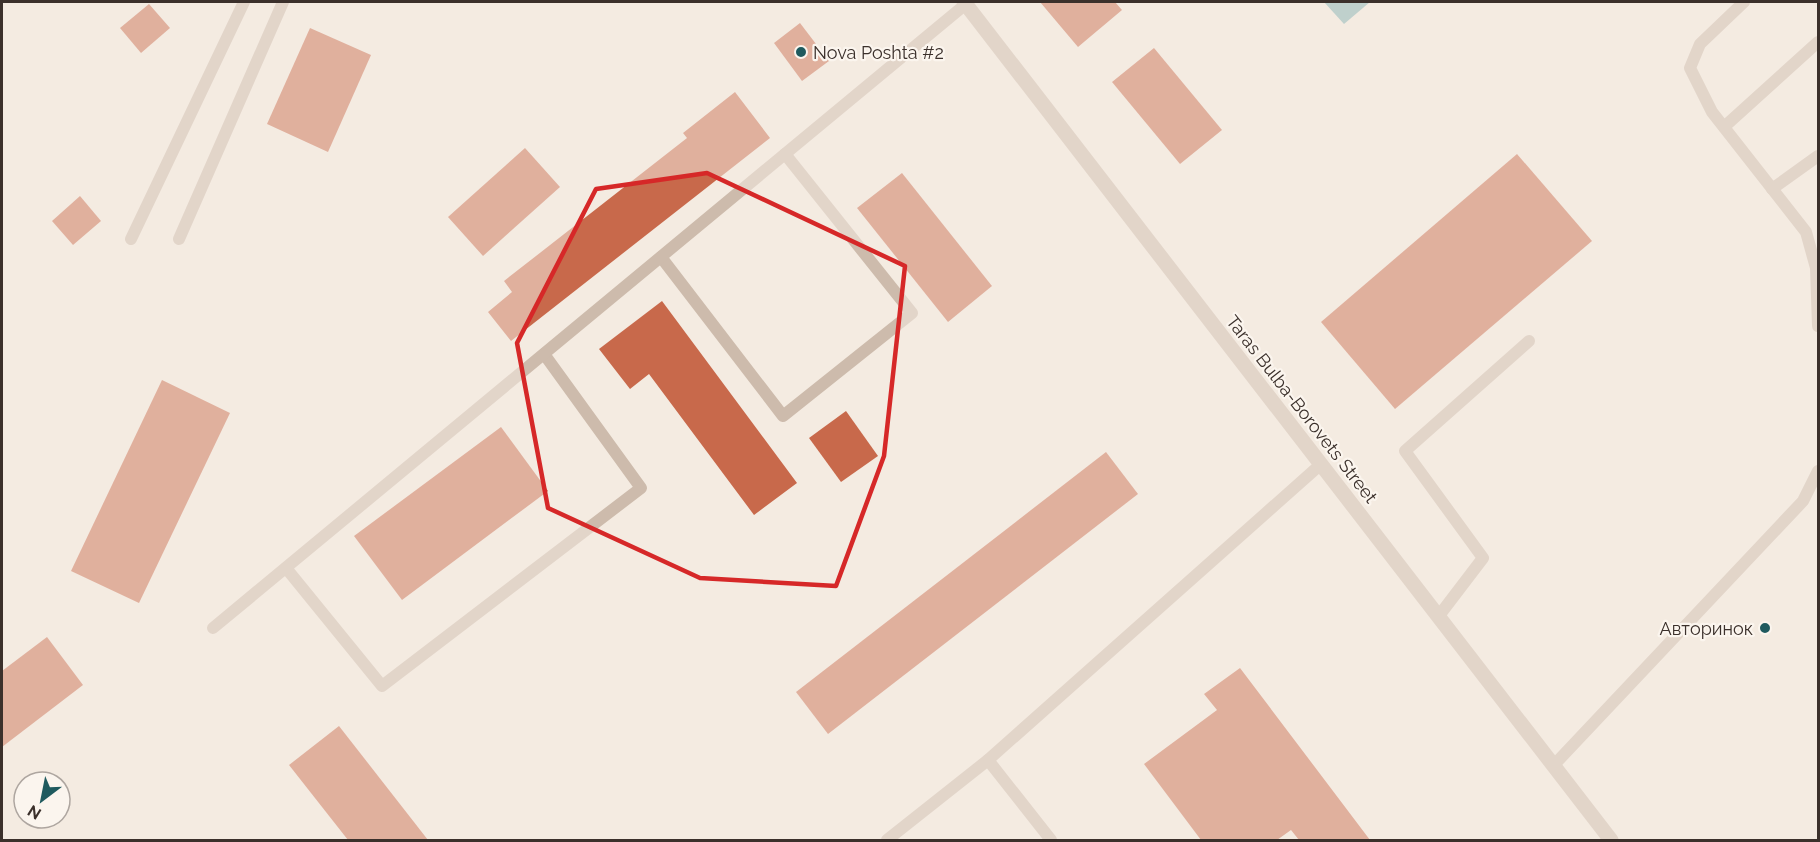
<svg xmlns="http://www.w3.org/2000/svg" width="1820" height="842" viewBox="0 0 1820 842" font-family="Raleway,sans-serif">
  <rect width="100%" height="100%" fill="#f4ebe1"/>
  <!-- water -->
  <path fill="#7fb0b2" d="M 1324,2 L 1370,2 L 1344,24 Z"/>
  <!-- building -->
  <g fill="#c8694b">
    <path d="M 1040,2 L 1115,2 L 1122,10 L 1078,47 Z"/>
    <path d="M 149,4 L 170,28 L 141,53 L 120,28 Z"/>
    <path d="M 800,23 L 829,61 L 802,81 L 774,43 Z"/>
    <path d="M 310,28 L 371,55 L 328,152 L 267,124 Z"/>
    <path d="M 1154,48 L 1222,130 L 1180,164 L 1112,82 Z"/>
    <path d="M 735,92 L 770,138 L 511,341 L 488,312 L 512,292 L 504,281 L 687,138 L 683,133 Z"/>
    <path d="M 525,148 L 560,187 L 483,256 L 448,217 Z"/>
    <path d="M 1517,154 L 1592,241 L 1395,409 L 1321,322 Z"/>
    <path d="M 902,173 L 992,286 L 948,322 L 857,208 Z"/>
    <path d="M 80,196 L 101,221 L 73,245 L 52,221 Z"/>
    <path d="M 662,301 L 797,483 L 754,515 L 649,374 L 630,389 L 599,349 Z"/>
    <path d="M 162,380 L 230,413 L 139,603 L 71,571 Z"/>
    <path d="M 846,411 L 878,456 L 841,482 L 809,438 Z"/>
    <path d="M 501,427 L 548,491 L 402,600 L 354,536 Z"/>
    <path d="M 1106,452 L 1138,494 L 828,734 L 796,692 Z"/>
    <path d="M 47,637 L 83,685 L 2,747 L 2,671 Z"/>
    <path d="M 1240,668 L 1370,840 L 1299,840 L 1291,830 L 1277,840 L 1201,840 L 1144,764 L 1217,710 L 1204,694 Z"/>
    <path d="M 339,726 L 428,840 L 348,840 L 289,765 Z"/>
  </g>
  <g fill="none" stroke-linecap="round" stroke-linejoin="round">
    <!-- service -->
    <g stroke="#cdbbac" stroke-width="12">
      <path d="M 1744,2 L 1700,44 L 1690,68 L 1712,112 L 1806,232 L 1816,268 L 1818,326"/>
      <path d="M 1724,127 L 1818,42"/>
      <path d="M 1772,189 L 1818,156"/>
      <path d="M 131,239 L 244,2"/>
      <path d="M 179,239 L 283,2"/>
      <path d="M 661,257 L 783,416 L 912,313 L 785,154"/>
      <path d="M 286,568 L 382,686 L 641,488 L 544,354"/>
      <path d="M 1438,617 L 1483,558 L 1405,451 L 1529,341"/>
      <path d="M 213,628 L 966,4"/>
      <path d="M 1553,766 L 1803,501 L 1818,471"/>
      <path d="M 887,840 L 988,760"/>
      <path d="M 1051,840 L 988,760 L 1320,465"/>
    </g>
    <!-- tertiary -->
    <path stroke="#cdbbac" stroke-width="15" d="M 964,2 L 1611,840"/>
  </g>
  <!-- marked area -->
  <path d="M0 0H1820V842H0ZM 707,173 L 905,266 L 884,456 L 836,586 L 700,578 L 548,508 L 517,343 L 596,189 Z" fill="#f4ebe1" fill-opacity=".55" fill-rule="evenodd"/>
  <path fill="none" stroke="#d62828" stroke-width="4.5" stroke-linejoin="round" d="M 707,173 L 905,266 L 884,456 L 836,586 L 700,578 L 548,508 L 517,343 L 596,189 Z"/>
  <!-- markers -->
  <g fill="#1f5a5e" stroke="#fbf5ee" stroke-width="2">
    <circle cx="801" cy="52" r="6"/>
    <circle cx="1765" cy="628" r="6"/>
  </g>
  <g text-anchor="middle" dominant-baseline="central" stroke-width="4.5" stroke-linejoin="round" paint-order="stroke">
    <!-- poi labels -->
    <g font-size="18" fill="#3b302b" stroke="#fbf5ee" text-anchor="start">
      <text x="813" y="52">Nova Poshta #2</text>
      <text x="1753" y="628" text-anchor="end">Авторинок</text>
    </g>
    <!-- street labels -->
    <g font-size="18" fill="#3b302b" stroke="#fbf5ee">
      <text transform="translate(1302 409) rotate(52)">Taras Bulba-Borovets Street</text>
    </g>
  </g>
  <!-- border -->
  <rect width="1820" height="842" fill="none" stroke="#3b302b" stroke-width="6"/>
  <!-- north arrow -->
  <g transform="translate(42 800) rotate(212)"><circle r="28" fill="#fbf5ee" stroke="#aea6a0" stroke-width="1.5"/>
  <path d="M0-4.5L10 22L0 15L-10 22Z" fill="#1f5a5e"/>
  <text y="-9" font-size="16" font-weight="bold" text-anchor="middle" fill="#3b302b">N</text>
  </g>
</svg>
